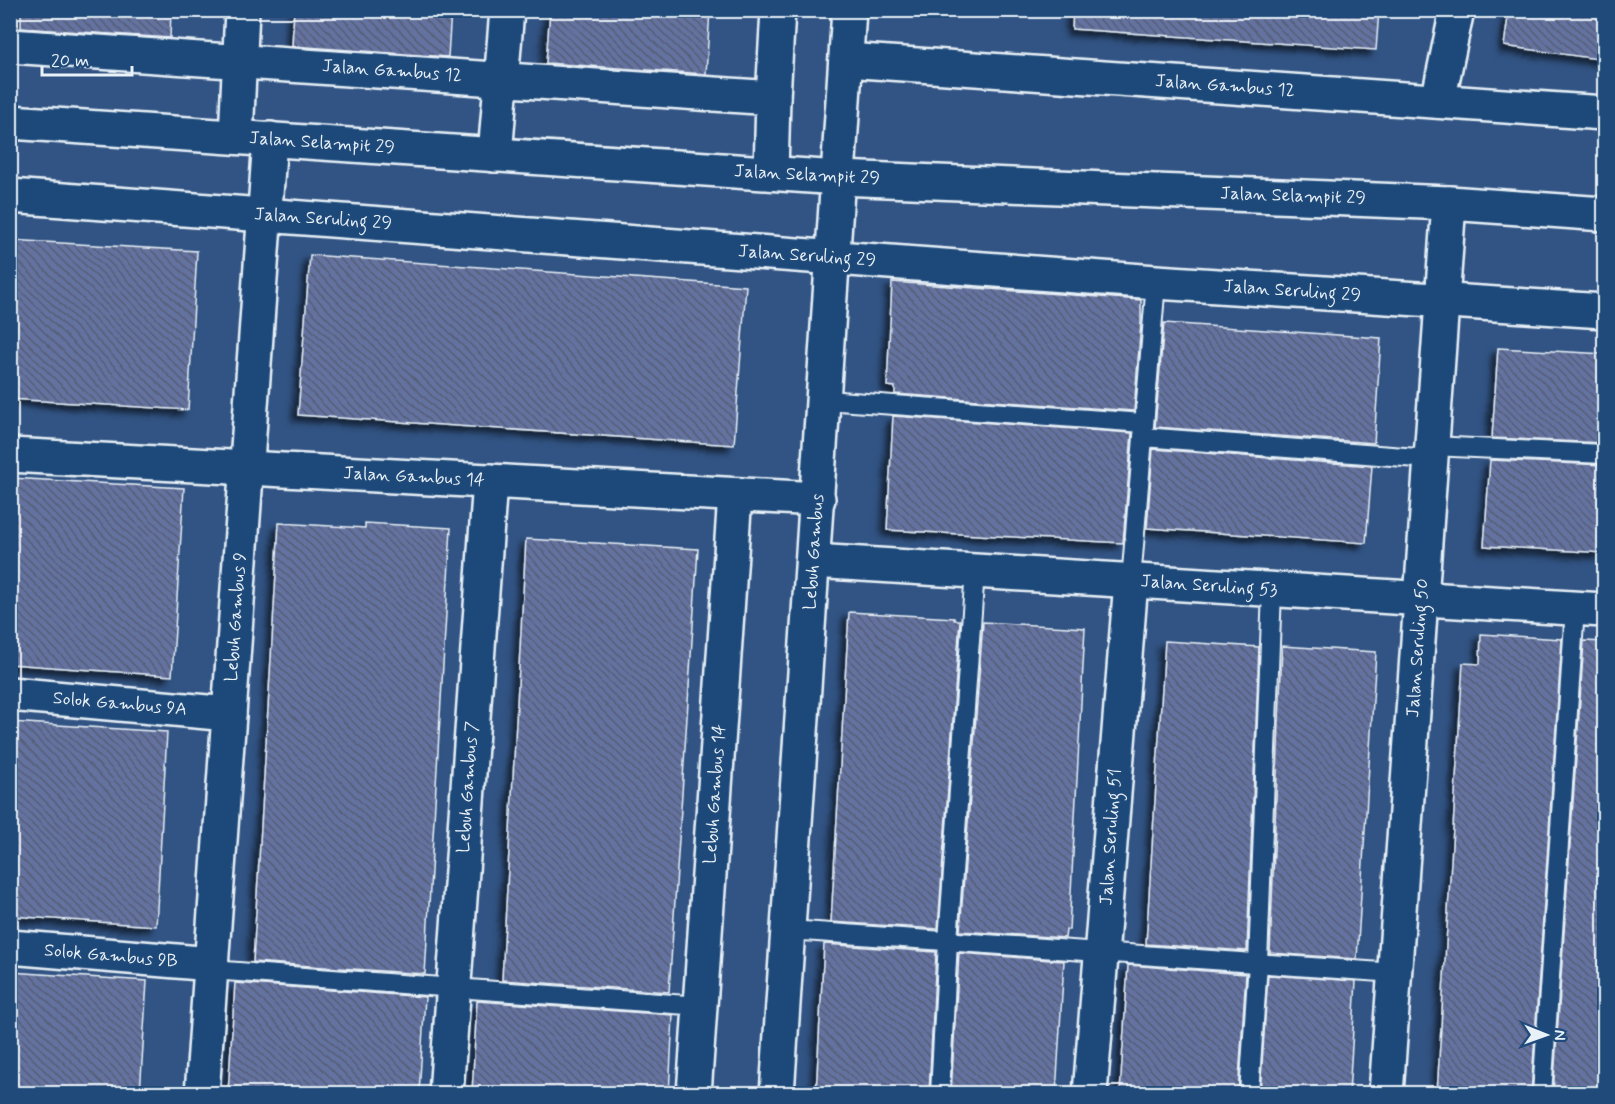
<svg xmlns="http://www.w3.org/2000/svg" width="1615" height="1104" viewBox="0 0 1615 1104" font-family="Mynerve,sans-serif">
  <defs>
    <pattern id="building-back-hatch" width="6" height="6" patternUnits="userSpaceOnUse" patternTransform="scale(1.5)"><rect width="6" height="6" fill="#6372a0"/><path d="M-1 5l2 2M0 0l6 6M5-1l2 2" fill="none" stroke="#545d75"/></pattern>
    <filter id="shadow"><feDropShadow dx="-5.5" dy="5.5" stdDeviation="3" flood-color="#0009"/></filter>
  </defs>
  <rect width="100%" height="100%" fill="#325484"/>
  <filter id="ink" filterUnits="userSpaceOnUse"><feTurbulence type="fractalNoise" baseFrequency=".0167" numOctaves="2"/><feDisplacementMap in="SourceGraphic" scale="12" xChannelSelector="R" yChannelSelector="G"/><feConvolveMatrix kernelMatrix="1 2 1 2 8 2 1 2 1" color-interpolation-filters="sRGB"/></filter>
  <g filter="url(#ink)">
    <!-- building -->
    <g fill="url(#building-back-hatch)" stroke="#e8f1f8" stroke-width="1.5" filter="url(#shadow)">
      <path d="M 21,10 L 171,10 L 170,38 L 21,28 Z"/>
      <path d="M 294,10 L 451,10 L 448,57 L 292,46 Z"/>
      <path d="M 550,10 L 710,10 L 706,74 L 546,63 Z"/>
      <path d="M 1073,10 L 1379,10 L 1376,50 L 1072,29 Z"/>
      <path d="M 1509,10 L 1605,10 L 1605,60 L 1504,46 Z"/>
      <path d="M 10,240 L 197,251 L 188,410 L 10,399 Z"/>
      <path d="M 310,255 L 746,286 L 734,445 L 298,415 Z"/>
      <path d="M 892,282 L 1141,300 L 1141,322 L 1134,411 L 895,394 L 895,387 L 887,386 Z"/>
      <path d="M 1164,323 L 1381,338 L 1374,443 L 1155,427 Z"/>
      <path d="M 1498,348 L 1605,354 L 1605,443 L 1492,438 Z"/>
      <path d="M 893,416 L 1132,433 L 1123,543 L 887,530 Z"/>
      <path d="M 1153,449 L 1372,466 L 1366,543 L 1147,528 Z"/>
      <path d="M 1490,460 L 1605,465 L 1605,553 L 1484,546 Z"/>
      <path d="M 10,478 L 184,488 L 172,676 L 10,664 Z"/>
      <path d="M 279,523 L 365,528 L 365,523 L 451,528 L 425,974 L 253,962 Z"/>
      <path d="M 526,539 L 698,549 L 669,992 L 502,980 Z"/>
      <path d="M 849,612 L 954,618 L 954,620 L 960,620 L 938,929 L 831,922 Z"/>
      <path d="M 983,622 L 1085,628 L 1069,930 L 1066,930 L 1065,938 L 960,931 Z"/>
      <path d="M 1481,634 L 1562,639 L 1531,1094 L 1437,1094 L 1463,663 L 1480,664 Z"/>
      <path d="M 1165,641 L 1259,647 L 1247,951 L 1146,944 Z"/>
      <path d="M 1584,641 L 1605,642 L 1605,1094 L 1553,1094 Z"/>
      <path d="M 1282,646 L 1376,652 L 1357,959 L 1270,953 Z"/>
      <path d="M 10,722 L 167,732 L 156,926 L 10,916 Z"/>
      <path d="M 824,944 L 936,952 L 929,1094 L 816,1094 Z"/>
      <path d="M 959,953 L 1064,961 L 1056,1094 L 951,1094 Z"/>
      <path d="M 1128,965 L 1246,974 L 1238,1094 L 1120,1094 Z"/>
      <path d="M 10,972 L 147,981 L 140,1094 L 10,1094 Z"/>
      <path d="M 1268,975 L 1356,981 L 1349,1094 L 1260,1094 Z"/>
      <path d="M 235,983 L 425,997 L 419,1094 L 228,1094 Z"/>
      <path d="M 477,1001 L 673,1015 L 669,1094 L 472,1094 Z"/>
    </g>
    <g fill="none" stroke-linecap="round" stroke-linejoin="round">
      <defs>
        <g id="lane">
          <path d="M 825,400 L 1144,423"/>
          <path d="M 1143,437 L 1431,459"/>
          <path d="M 1432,446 L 1604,454"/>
          <path d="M 1131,581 L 1156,282"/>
          <path d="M 789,930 L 1395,973"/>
          <path d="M 211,970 L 700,1006"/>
          <path d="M 940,1094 L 948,941 L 975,571"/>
          <path d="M 1249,1094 L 1258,963 L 1272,590"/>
          <path d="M 1542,1094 L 1575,608"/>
        </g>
        <g id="street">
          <path d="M 10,46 L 773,98"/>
          <path d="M 846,60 L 1604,113"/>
          <path d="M 1438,101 L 1457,10"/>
          <path d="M 10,122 L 839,178 L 1449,203 L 1604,214"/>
          <path d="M 236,137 L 242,10"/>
          <path d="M 495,155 L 507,10"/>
          <path d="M 771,173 L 773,98 L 778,10"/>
          <path d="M 10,196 L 1156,282 L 1604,311"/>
          <path d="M 10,455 L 818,499"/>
          <path d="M 813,561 L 1604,610"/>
          <path d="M 10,694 L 229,714"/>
          <path d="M 10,947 L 212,964"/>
          <path d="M 202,1094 L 270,139"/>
          <path d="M 446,1094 L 490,481"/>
          <path d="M 694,1094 L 735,495"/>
          <path d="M 1090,1094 L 1131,581"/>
          <path d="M 1386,1094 L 1449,203"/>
        </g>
        <path id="secondary" d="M 777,1094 L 849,10"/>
      </defs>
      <!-- lane casing -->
      <use href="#lane" stroke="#e8f1f8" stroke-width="22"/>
      <!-- street casing -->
      <use href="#street" stroke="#e8f1f8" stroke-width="38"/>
      <!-- secondary casing -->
      <use href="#secondary" stroke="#e8f1f8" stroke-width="38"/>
      <!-- lane -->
      <use href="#lane" stroke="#1f4a7a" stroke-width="18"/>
      <!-- street -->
      <use href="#street" stroke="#1f4a7a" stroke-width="33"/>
      <!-- secondary -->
      <use href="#secondary" stroke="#1f4a7a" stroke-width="33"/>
    </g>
  </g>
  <g text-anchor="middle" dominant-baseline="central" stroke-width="4.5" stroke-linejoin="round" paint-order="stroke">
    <!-- street labels -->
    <g font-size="18" fill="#e8f1f8" stroke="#1f4a7a">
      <text transform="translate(392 71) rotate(4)">Jalan Gambus 12</text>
      <text transform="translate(1225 86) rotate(4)">Jalan Gambus 12</text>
      <text transform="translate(322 143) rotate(4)">Jalan Selampit 29</text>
      <text transform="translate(807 175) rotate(3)">Jalan Selampit 29</text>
      <text transform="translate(1293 196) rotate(2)">Jalan Selampit 29</text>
      <text transform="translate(323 219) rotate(4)">Jalan Seruling 29</text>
      <text transform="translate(807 256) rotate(4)">Jalan Seruling 29</text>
      <text transform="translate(1292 291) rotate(4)">Jalan Seruling 29</text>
      <text transform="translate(414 477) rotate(3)">Jalan Gambus 14</text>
      <text transform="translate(814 552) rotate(-86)">Lebuh Gambus</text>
      <text transform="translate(1209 586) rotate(4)">Jalan Seruling 53</text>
      <text transform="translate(236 617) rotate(-86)">Lebuh Gambus 9</text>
      <text transform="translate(1418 648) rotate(-86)">Jalan Seruling 50</text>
      <text transform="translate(120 704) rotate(5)">Solok Gambus 9A</text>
      <text transform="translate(468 787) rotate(-86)">Lebuh Gambus 7</text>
      <text transform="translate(715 794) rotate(-86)">Lebuh Gambus 14</text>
      <text transform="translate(1111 837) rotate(-86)">Jalan Seruling 51</text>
      <text transform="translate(111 956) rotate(5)">Solok Gambus 9B</text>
    </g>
  </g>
  <!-- margin -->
  <rect width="1615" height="1104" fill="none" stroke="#1f4a7a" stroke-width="36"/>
  <rect x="18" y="18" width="1579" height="1068" fill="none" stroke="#e8f1f8" stroke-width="2" filter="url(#ink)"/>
  <!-- north arrow -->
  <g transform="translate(1546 1035) rotate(91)" stroke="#1f4a7a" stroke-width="4.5" paint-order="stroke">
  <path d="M0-4.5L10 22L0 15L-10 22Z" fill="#e8f1f8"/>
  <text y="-9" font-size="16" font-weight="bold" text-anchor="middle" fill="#e8f1f8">N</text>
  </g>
  <!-- scale -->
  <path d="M42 66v9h90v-9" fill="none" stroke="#e8f1f8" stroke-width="3"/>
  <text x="51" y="66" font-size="18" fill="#e8f1f8" stroke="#1f4a7a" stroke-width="4.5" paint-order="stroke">20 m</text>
</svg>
